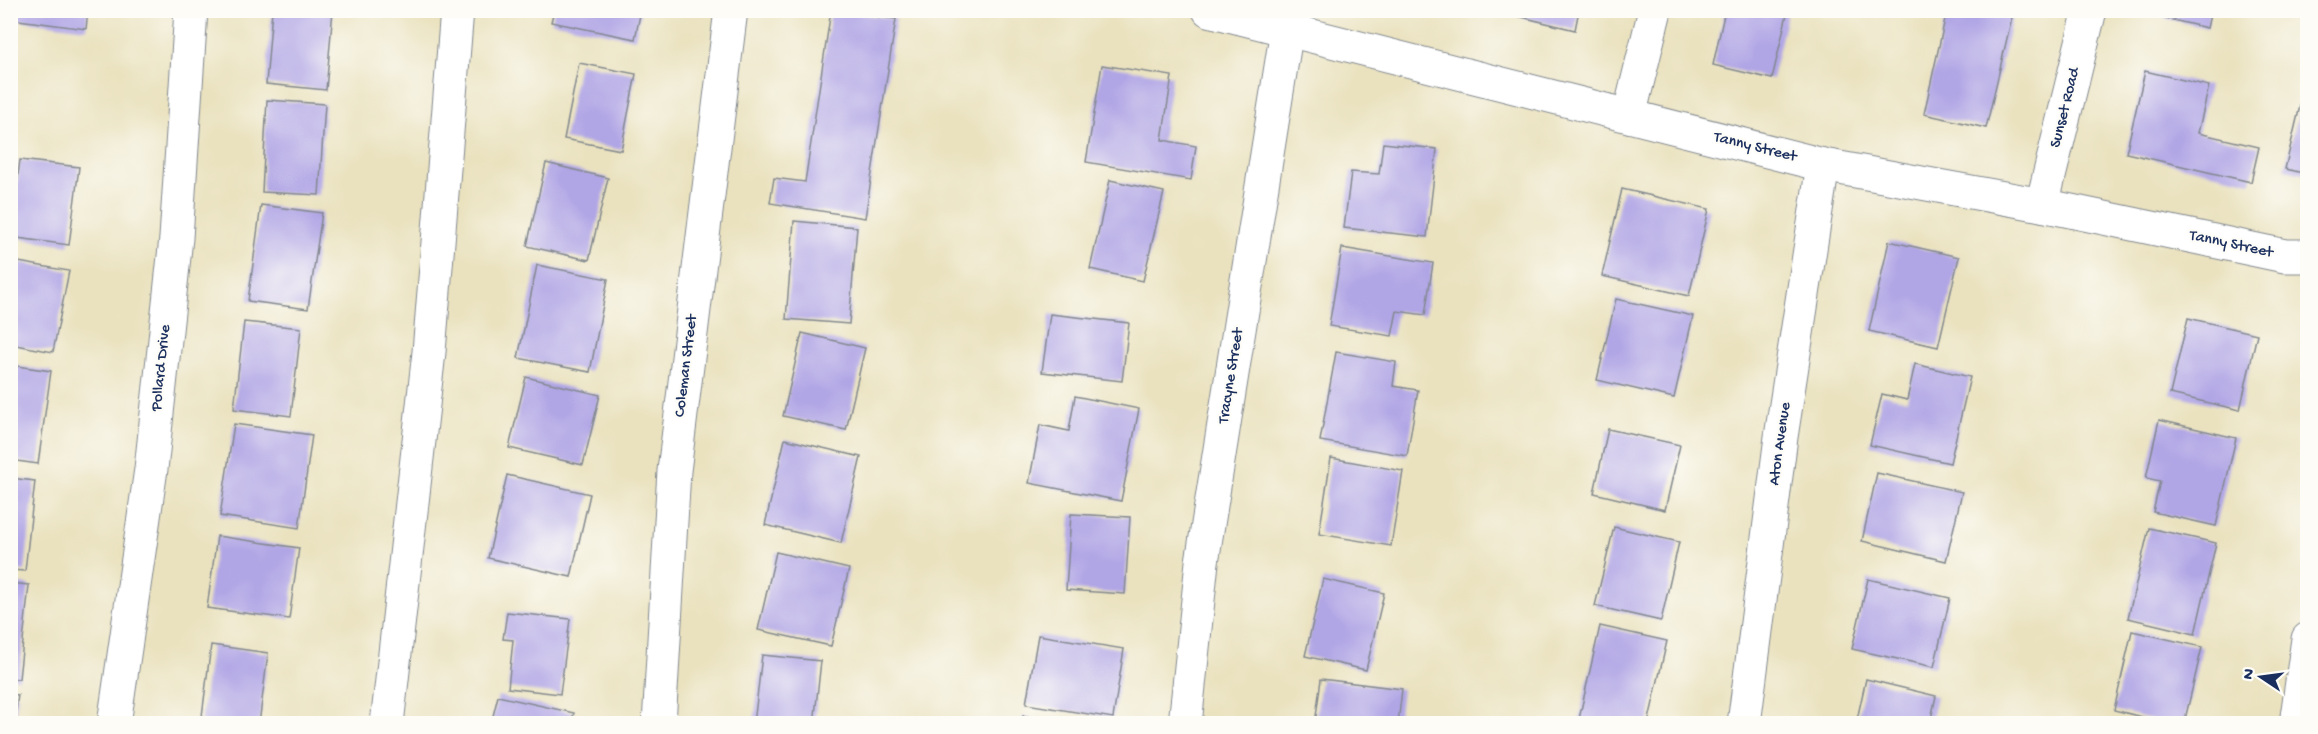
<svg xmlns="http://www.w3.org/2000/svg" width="2318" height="734" viewBox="0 0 2318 734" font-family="'Gochi Hand',sans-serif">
  <rect width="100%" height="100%" fill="#fdfcf7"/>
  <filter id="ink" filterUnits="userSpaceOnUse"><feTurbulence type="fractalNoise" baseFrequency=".0167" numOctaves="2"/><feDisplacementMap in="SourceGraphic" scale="12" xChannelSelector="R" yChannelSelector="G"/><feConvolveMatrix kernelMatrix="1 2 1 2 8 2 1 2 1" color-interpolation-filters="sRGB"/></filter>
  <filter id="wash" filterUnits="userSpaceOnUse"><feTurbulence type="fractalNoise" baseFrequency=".008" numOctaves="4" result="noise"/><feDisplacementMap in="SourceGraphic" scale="24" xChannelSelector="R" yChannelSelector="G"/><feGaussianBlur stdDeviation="1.35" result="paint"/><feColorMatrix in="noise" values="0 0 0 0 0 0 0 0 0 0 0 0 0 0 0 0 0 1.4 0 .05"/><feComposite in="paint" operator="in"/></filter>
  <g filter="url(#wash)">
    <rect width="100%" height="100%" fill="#eae2bf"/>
    <g id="blocks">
      <!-- building -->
      <g fill="#b0a5e5">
        <path d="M 12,10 L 88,10 L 86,29 L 11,19 Z"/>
        <path d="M 272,10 L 333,10 L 326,90 L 266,84 Z"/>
        <path d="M 554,10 L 641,10 L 635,39 L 551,22 Z"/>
        <path d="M 831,10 L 896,19 L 865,218 L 770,203 L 774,178 L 805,182 Z"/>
        <path d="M 1493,10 L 1579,10 L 1575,30 Z"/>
        <path d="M 1725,10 L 1788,10 L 1772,79 L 1713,65 Z"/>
        <path d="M 1947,10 L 1984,10 L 2012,17 L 1986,128 L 1924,114 Z"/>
        <path d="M 2162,10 L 2211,10 L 2207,28 L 2160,17 Z"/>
        <path d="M 579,63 L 636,74 L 621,150 L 564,139 Z"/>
        <path d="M 1102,65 L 1172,76 L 1162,140 L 1196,146 L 1191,180 L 1086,162 Z"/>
        <path d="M 2145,71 L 2209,86 L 2198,133 L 2259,147 L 2251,182 L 2126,153 Z"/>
        <path d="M 2304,89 L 2308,89 L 2308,174 L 2285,169 Z"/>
        <path d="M 267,100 L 325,104 L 319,195 L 262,192 Z"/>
        <path d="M 1383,143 L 1437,149 L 1427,237 L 1344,228 L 1351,172 L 1379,174 Z"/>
        <path d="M 20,160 L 79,167 L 69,245 L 10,237 Z"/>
        <path d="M 546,163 L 608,178 L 589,260 L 527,246 Z"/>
        <path d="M 1110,180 L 1164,192 L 1143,281 L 1090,269 Z"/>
        <path d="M 1622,189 L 1709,209 L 1689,296 L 1602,276 Z"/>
        <path d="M 261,205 L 322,213 L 308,309 L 248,301 Z"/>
        <path d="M 794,221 L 857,227 L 849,324 L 786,319 Z"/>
        <path d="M 1889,241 L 1959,257 L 1938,347 L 1869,331 Z"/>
        <path d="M 1342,248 L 1433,263 L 1425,315 L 1397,311 L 1392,336 L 1329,326 Z"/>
        <path d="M 13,261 L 69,271 L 53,352 L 10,344 L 10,272 Z"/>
        <path d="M 537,265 L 608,279 L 590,372 L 518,358 Z"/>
        <path d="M 1616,299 L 1693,316 L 1674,398 L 1597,380 Z"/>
        <path d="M 1050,314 L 1129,323 L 1122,381 L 1042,372 Z"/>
        <path d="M 2188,318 L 2257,334 L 2240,410 L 2170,394 Z"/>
        <path d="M 244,322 L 301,328 L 291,416 L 234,409 Z"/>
        <path d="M 802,333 L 865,348 L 846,430 L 783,416 Z"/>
        <path d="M 1336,352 L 1396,362 L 1393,386 L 1418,390 L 1407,456 L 1320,441 Z"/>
        <path d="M 1915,364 L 1970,377 L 1950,463 L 1870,445 L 1882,394 L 1907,400 Z"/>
        <path d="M 10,365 L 51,371 L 38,464 L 10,460 Z"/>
        <path d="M 526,377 L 600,395 L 583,465 L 509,448 Z"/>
        <path d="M 1075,396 L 1139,409 L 1121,501 L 1029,483 L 1040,425 L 1069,431 Z"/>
        <path d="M 2159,420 L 2236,438 L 2216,526 L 2153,512 L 2160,481 L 2146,478 Z"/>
        <path d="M 234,424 L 312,435 L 299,528 L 220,516 Z"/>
        <path d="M 1608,429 L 1680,445 L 1665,510 L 1594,493 Z"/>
        <path d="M 785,439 L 861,457 L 841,543 L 765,525 Z"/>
        <path d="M 1331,458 L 1403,471 L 1391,546 L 1319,534 Z"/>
        <path d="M 1877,473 L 1962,492 L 1946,561 L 1862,541 Z"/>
        <path d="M 507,475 L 590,494 L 571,577 L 488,558 Z"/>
        <path d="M 10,478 L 35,481 L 25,571 L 10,570 Z"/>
        <path d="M 1071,514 L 1130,517 L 1125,594 L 1066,590 Z"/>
        <path d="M 1614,527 L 1679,542 L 1661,621 L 1595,606 Z"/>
        <path d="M 2149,528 L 2216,543 L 2195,634 L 2128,618 Z"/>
        <path d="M 217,536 L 299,548 L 289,619 L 207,608 Z"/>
        <path d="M 776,552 L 849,569 L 831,646 L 758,630 Z"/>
        <path d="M 1323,579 L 1384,593 L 1366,670 L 1305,656 Z"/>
        <path d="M 1868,579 L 1950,598 L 1934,667 L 1852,649 Z"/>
        <path d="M 10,583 L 29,585 L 19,679 L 10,678 Z"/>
        <path d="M 507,612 L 570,619 L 560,694 L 508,688 L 513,640 L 503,639 Z"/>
        <path d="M 1600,626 L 1667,641 L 1648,724 L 1597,724 L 1579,719 Z"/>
        <path d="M 2132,631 L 2202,647 L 2184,724 L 2171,724 L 2114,710 Z"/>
        <path d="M 1038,635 L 1124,649 L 1113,718 L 1026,704 Z"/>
        <path d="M 211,645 L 268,653 L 259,724 L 201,724 Z"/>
        <path d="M 762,655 L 821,661 L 814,724 L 754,724 Z"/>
        <path d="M 1321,679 L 1402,689 L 1398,724 L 1315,724 Z"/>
        <path d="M 1866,679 L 1936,696 L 1930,724 L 1856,724 Z"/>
        <path d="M 10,694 L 18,695 L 14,724 L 10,724 Z"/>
        <path d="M 498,696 L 574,713 L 571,724 L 491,724 Z"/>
        <path d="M 1023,716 L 1053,723 L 1053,724 L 1022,724 Z"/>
      </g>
    </g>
  </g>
  <g filter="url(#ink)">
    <use href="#blocks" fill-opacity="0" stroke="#82888e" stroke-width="1.5"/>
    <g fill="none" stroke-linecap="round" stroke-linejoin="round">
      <defs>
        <g id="minor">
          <path d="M 1209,10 L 1823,165 L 2042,205 L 2285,256 L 2308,256"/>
          <path d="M 1629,116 L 1655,10"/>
          <path d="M 2042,205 L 2090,10"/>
          <path d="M 114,724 L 151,469 L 176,238 L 191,10"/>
          <path d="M 387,724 L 429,352 L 457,10"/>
          <path d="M 659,724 L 674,471 L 731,10"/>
          <path d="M 1185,724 L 1202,562 L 1287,29"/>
          <path d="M 1744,724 L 1781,437 L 1823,165"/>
          <path d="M 2296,724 L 2308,639"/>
        </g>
      </defs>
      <!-- minor casing -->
      <use href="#minor" stroke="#82888e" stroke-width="35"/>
      <!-- minor -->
      <use href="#minor" stroke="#fff" stroke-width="33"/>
    </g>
  </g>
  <g text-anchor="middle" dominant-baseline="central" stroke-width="4.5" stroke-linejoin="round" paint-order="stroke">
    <!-- street labels -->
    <g font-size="16" fill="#1b2f5e" stroke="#fdfcf7">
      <text transform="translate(2066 108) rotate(-76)">Sunset Road</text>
      <text transform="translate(1755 148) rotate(14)">Tanny Street</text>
      <text transform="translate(2231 245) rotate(12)">Tanny Street</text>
      <text transform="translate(687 366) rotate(-83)">Coleman Street</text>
      <text transform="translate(162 368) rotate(-84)">Pollard Drive</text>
      <text transform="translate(1232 376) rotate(-81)">Tracyne Street</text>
      <text transform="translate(1781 444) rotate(-82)">Aton Avenue</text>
    </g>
  </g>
  <!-- margin -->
  <rect width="2318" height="734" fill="none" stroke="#fdfcf7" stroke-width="36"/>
  <!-- north arrow -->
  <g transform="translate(2261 677) rotate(283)" stroke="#fdfcf7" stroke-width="4.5" paint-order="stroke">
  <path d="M0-4.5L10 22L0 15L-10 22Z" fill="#1b2f5e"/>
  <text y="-9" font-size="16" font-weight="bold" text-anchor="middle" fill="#1b2f5e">N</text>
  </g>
</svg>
